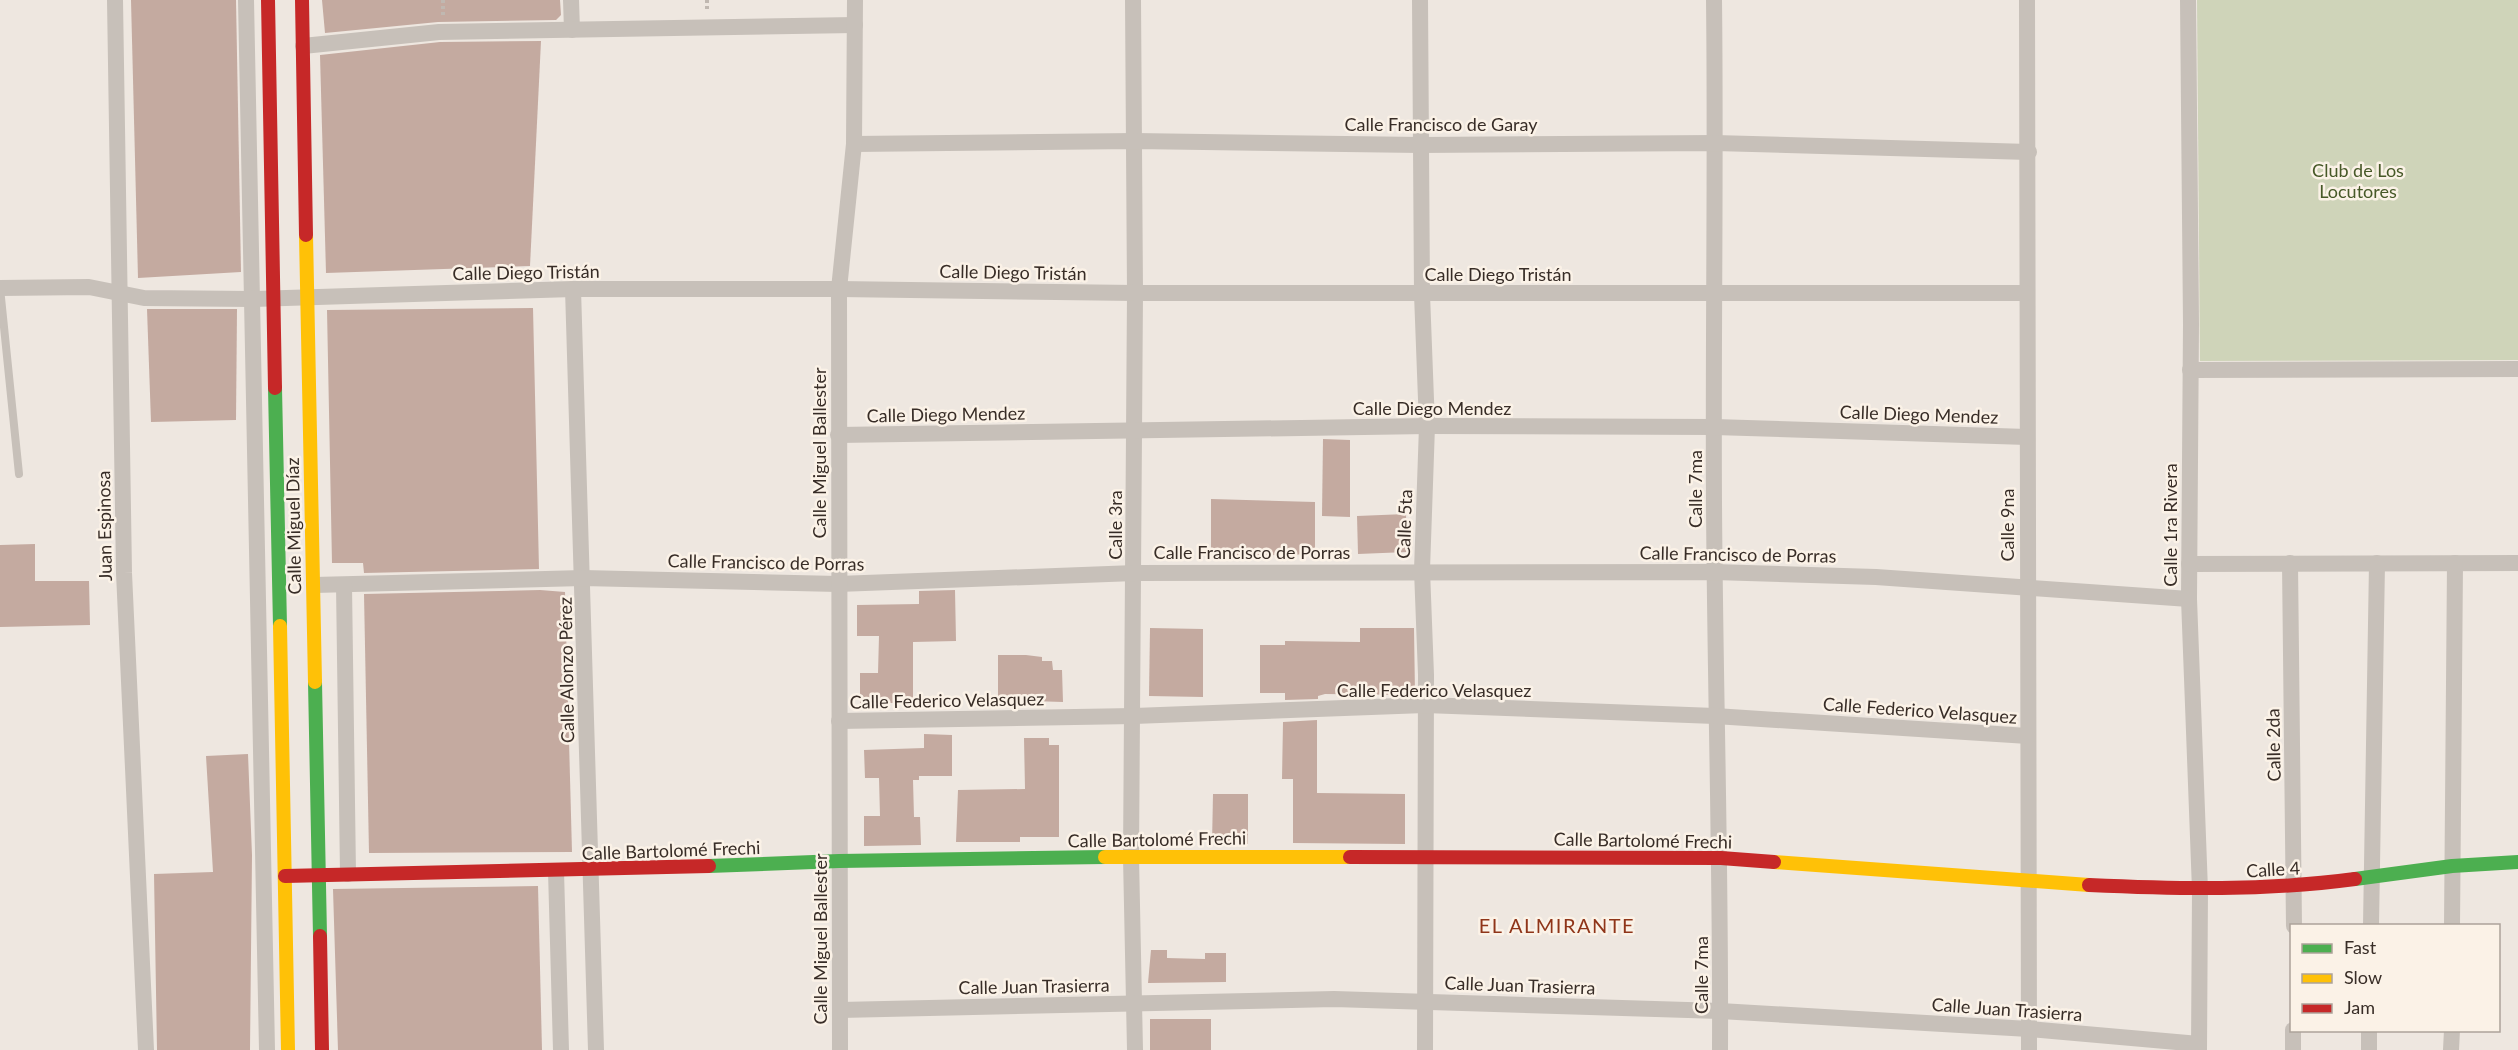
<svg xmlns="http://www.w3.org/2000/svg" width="2518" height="1050" viewBox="0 0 2518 1050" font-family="Lato,sans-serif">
  <rect width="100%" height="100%" fill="#eee7e0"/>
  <!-- green -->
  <path fill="#cfd4b9" d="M 2197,0 L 2518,0 L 2518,360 L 2200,361 Z"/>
  <!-- building -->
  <g fill="#c4aaa0">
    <path d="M 131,0 L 236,0 L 241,272 L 138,278 Z"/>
    <path d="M 322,0 L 560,0 L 561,15 L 556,20 L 438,22 L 325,33 Z"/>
    <path d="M 541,41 L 530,266 L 326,273 L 320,55 L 440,42 Z"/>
    <path d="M 533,308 L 539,569 L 364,573 L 363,563 L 332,563 L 327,310 Z"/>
    <path d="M 147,309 L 237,309 L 236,420 L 151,422 Z"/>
    <path d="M 1323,439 L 1350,440 L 1350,517 L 1322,516 Z"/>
    <path d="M 1211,499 L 1315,502 L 1315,554 L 1211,557 Z"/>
    <path d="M 1406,514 L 1407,552 L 1358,554 L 1357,516 Z"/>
    <path d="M 35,544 L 35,581 L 89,581 L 90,625 L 0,627 L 0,545 Z"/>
    <path d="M 540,590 L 565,592 L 572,852 L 369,853 L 364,594 Z"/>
    <path d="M 955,590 L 956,641 L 913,642 L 913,703 L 860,703 L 860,673 L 878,673 L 879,636 L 857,636 L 857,605 L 919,604 L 919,591 Z"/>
    <path d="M 1150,628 L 1203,629 L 1203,697 L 1149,696 Z"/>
    <path d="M 1360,628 L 1414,628 L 1415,695 L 1325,694 L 1318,696 L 1318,699 L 1285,700 L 1285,693 L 1260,693 L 1260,645 L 1285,645 L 1285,641 L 1360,642 Z"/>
    <path d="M 998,655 L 1026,655 L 1042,657 L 1042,661 L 1052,661 L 1053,670 L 1062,670 L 1063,702 L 998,700 Z"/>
    <path d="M 1317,720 L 1317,793 L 1405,794 L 1405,844 L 1293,843 L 1293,779 L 1282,779 L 1283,722 Z"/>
    <path d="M 924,734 L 952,735 L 952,776 L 919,776 L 919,780 L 913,780 L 914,817 L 920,817 L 921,845 L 864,846 L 864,816 L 880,816 L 879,778 L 865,778 L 864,750 L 924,748 Z"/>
    <path d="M 1024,738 L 1049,738 L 1049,745 L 1059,745 L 1059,837 L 1020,837 L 1020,842 L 956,842 L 958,790 L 1025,789 Z"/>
    <path d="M 248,754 L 252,855 L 250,1050 L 157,1050 L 154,874 L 213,872 L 206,756 Z"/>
    <path d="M 1213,794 L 1248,794 L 1248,844 L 1212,844 Z"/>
    <path d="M 538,886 L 542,1050 L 338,1050 L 333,889 Z"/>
    <path d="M 1151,950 L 1167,950 L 1167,958 L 1205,959 L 1205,953 L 1226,953 L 1226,982 L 1148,983 Z"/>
    <rect x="1150" y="1019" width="61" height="31"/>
  </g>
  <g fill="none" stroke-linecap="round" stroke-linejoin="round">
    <!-- path -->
    <g stroke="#c0b8b1" stroke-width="4" stroke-dasharray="3 3" stroke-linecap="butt">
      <path d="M 443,0 L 443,17"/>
      <path d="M 707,0 L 707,10"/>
    </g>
    <!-- lane -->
    <path stroke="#c7c0b9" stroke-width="8" d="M 0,288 L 19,474"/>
    <!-- street -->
    <g stroke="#c7c0b9" stroke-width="16">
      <path d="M 115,0 L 124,573 L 146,1050"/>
      <path d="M 246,0 L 267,1050"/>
      <path d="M 571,0 L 572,30"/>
      <path d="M 1133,0 L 1135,293 L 1131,857 L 1135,1050"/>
      <path d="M 1420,0 L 1422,294 L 1427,426 L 1422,570 L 1426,675 L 1425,1050"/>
      <path d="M 1714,0 C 1716,167 1713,334 1714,501 C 1715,684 1721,867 1720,1050"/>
      <path d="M 2027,0 L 2029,1050"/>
      <path d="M 2188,0 L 2191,324 L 2189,599 L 2200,890 L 2199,1050"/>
      <path d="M 303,46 L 439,32 L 855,25"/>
      <path d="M 854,144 L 1135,141 L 1420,145 L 1715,143 L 2029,152"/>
      <path d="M 0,288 L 89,287 L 144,298 L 251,299 L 573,289 L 839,289 L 1135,293 L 2026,293"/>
      <path d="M 573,289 L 596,1050"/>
      <path d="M 2190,370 L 2518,369"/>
      <path d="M 838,435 L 1427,426 L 1714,427 L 2027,437"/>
      <path d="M 2290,563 L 2294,926"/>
      <path d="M 2189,564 L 2518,563"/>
      <path d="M 314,585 L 583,578 L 838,584 L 1135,573 L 1714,572 L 1876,577 L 2189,599"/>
      <path d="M 344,585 L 348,874"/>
      <path d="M 839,721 L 1134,716 L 1425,705 L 1715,716 L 2028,736"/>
      <path d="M 556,871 L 561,1050"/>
      <path d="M 2371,926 L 2377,563"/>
      <path d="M 2452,926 L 2455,563"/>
      <path d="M 840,1010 L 1334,999 L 1720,1011 L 2029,1029 L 2199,1044"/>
      <path d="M 840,1050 L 839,289 L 854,144 L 855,0"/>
      <path d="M 2293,1050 L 2293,1030"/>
      <path d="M 2369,1050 L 2369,1030"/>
      <path d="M 2451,1050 L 2452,1030"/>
    </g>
    <!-- fast -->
    <g stroke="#4caf50" stroke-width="14">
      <path d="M 275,388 L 280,626"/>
      <path d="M 315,682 L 320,936"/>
      <path d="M 709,866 L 839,861 L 1105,857"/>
      <path d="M 2355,879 L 2452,866 L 2518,862"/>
    </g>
    <!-- slow -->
    <g stroke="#ffc107" stroke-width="14">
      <path d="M 306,235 L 315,682"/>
      <path d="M 280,626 L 288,1050"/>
      <path d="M 1105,857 L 1350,857"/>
      <path d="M 1774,862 L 2089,885"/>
    </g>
    <!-- jam -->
    <g stroke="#c62828" stroke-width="14">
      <path d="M 268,0 L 275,388"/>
      <path d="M 302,0 L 306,235"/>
      <path d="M 1350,857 L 1721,858 L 1774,862"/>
      <path d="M 285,876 L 709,866"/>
      <path d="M 2089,885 C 2178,889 2265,891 2355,879"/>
      <path d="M 320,936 L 322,1050"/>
    </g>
  </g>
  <g text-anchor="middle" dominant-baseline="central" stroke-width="5" stroke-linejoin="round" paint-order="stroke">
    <!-- street labels -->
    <g font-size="18" fill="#382d27" stroke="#fbf2e7">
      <text x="1441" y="124">Calle Francisco de Garay</text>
      <text transform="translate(526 272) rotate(-1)">Calle Diego Tristán</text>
      <text transform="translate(1013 272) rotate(1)">Calle Diego Tristán</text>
      <text x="1498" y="274">Calle Diego Tristán</text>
      <text x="1432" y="408">Calle Diego Mendez</text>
      <text transform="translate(946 414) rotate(-1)">Calle Diego Mendez</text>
      <text transform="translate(1919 414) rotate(2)">Calle Diego Mendez</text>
      <text transform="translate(819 453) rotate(-90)">Calle Miguel Ballester</text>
      <text transform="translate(1695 489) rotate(-90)">Calle 7ma</text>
      <text transform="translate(1404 524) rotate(-88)">Calle 5ta</text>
      <text transform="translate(1115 525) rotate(-90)">Calle 3ra</text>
      <text transform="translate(2007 525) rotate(-90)">Calle 9na</text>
      <text transform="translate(2170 525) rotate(-90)">Calle 1ra Rivera</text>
      <text transform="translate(104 526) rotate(-91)">Juan Espinosa</text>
      <text transform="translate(293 526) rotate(-91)">Calle Miguel Díaz</text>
      <text x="1252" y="552">Calle Francisco de Porras</text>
      <text transform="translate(1738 554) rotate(1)">Calle Francisco de Porras</text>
      <text transform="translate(766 562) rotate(1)">Calle Francisco de Porras</text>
      <text transform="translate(566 670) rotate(-91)">Calle Alonzo Pérez</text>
      <text x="1434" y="690">Calle Federico Velasquez</text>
      <text transform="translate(947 700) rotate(-1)">Calle Federico Velasquez</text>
      <text transform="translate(1920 710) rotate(4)">Calle Federico Velasquez</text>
      <text transform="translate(2273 745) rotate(-91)">Calle 2da</text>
      <text transform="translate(1157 839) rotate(-1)">Calle Bartolomé Frechi</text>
      <text transform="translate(1643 840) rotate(1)">Calle Bartolomé Frechi</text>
      <text transform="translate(671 850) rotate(-2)">Calle Bartolomé Frechi</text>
      <text transform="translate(2273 869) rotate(-3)">Calle 4</text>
      <text transform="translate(820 939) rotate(-90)">Calle Miguel Ballester</text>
      <text transform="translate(1701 975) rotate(-90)">Calle 7ma</text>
      <text transform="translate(1520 985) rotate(2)">Calle Juan Trasierra</text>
      <text transform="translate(1034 986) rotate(-1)">Calle Juan Trasierra</text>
      <text transform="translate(2007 1009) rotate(4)">Calle Juan Trasierra</text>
    </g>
    <!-- park labels -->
    <g font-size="18" fill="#475928" stroke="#fbf2e7">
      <text x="2358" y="170">Club de Los<tspan x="2358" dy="21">Locutores</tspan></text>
    </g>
    <!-- neighbourhood labels -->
    <g font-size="20" letter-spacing="1.5" fill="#8f3519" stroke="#fbf2e7">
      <text x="1557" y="925">EL ALMIRANTE</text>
    </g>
  </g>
  <!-- legend -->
  <rect x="2290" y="924" width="210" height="108" fill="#fbf2e7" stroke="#ada39a" stroke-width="1.5"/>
  <rect x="2302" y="944" width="30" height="9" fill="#4caf50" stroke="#ada39a" stroke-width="1.5"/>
  <text x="2344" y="954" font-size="18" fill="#382d27">Fast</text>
  <rect x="2302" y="974" width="30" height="9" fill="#ffc107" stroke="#ada39a" stroke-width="1.5"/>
  <text x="2344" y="984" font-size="18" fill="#382d27">Slow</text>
  <rect x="2302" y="1004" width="30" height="9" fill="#c62828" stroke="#ada39a" stroke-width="1.5"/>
  <text x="2344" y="1014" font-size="18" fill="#382d27">Jam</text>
</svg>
